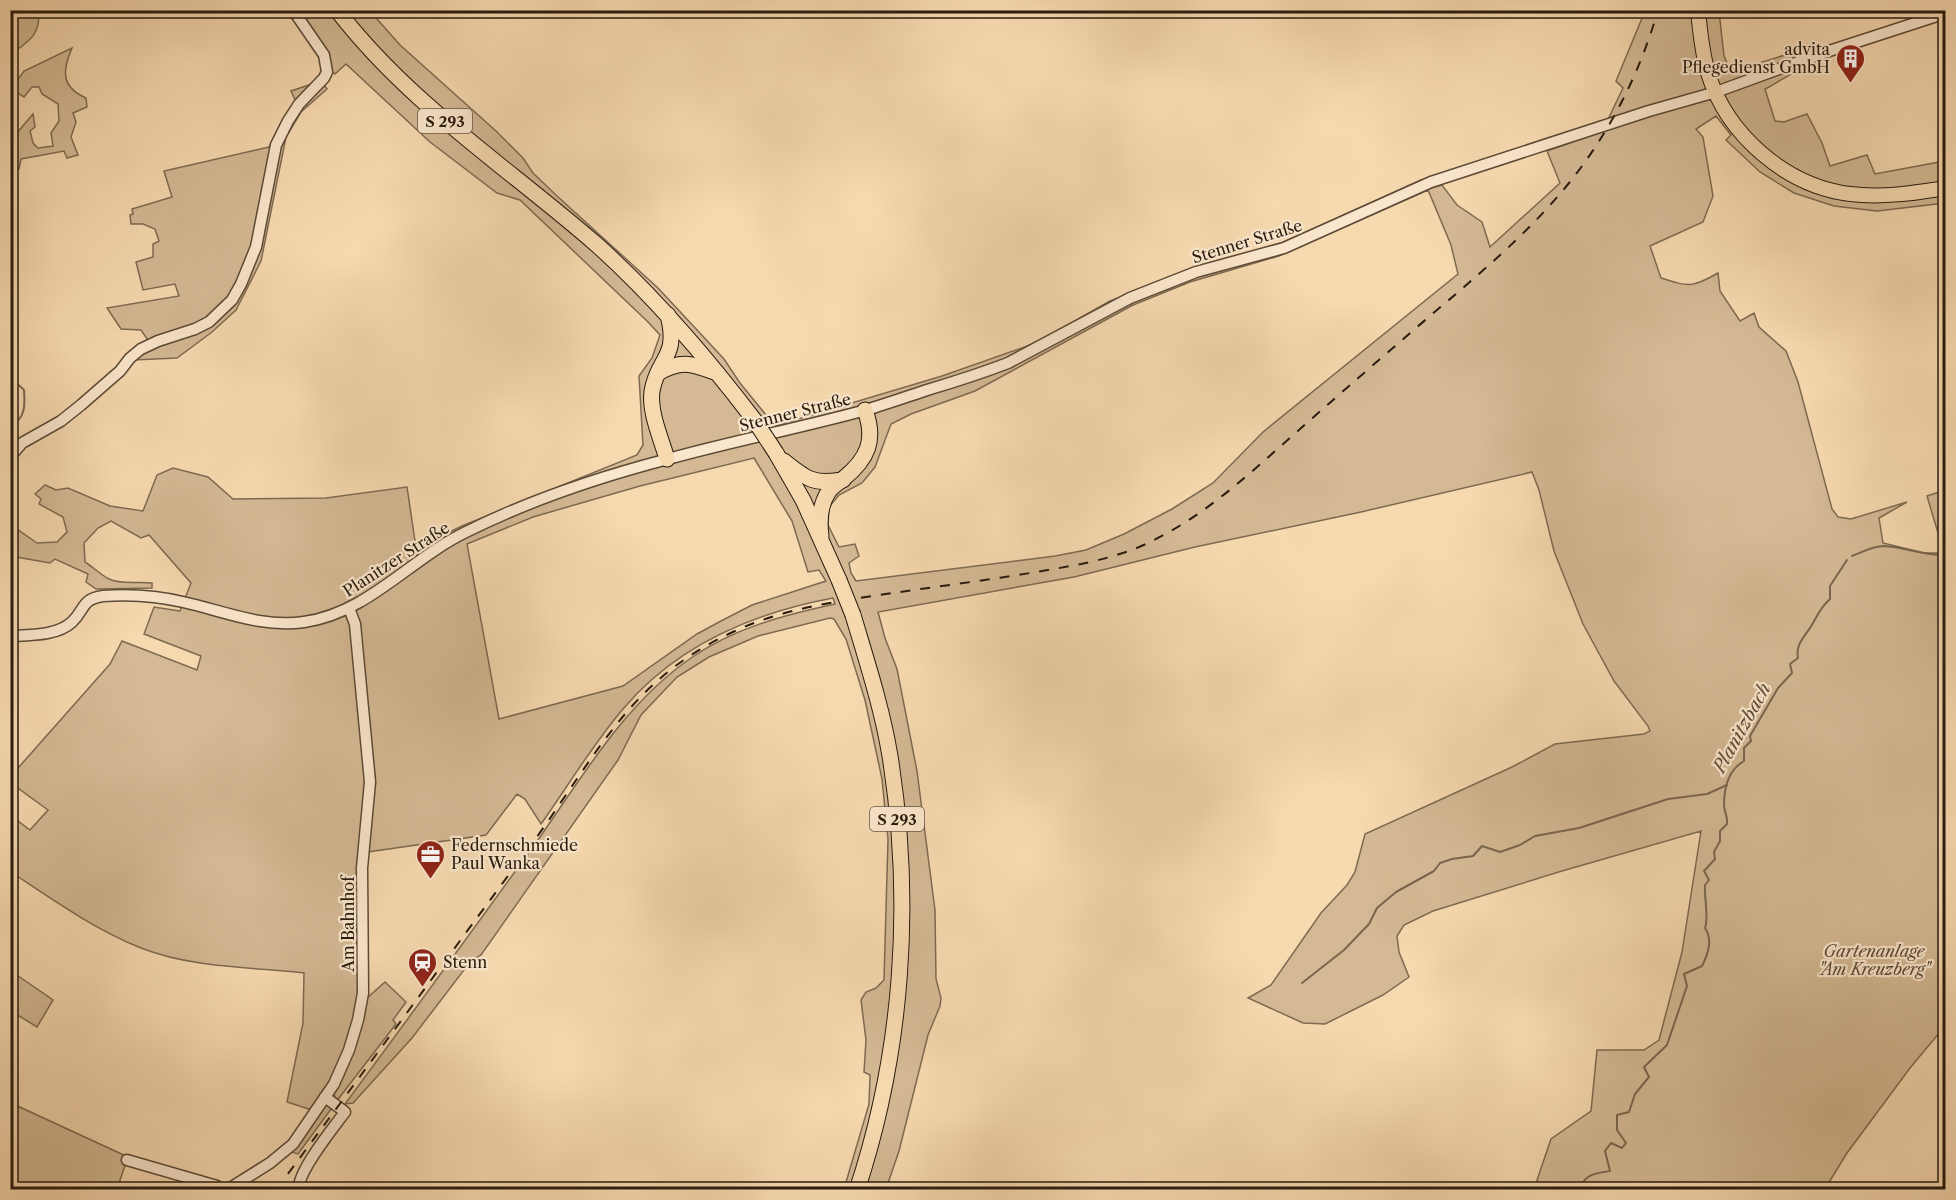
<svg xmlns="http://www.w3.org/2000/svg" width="1956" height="1200" viewBox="0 0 1956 1200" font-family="'Libre Caslon Text',serif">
  <rect width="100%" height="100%" fill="#f7d9b0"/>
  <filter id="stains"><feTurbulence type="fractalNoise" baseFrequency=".00333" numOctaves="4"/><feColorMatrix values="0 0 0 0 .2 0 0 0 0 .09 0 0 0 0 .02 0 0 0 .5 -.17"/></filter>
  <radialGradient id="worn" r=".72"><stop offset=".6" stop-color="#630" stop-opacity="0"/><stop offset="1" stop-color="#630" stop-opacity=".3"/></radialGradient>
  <!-- green -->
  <g fill="#d4b994" stroke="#7e6a51" stroke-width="1.5" fill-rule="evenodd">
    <path d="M 11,10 L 38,11 C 42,34 28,42 11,54 Z"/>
    <path d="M 288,11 L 370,11 L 400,45 L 496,131 L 523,158 L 533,173 L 556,195 L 658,288 L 724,359 L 740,383 L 775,426 L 942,376 L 1036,343 L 1110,301 L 1195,269 L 1284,242 L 1421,180 L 1428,189 L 1442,185 L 1457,205 L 1482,222 L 1490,247 L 1560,183 L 1547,151 L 1602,132 L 1623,88 L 1616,81 L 1645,11 L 1719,11 L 1724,56 L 1731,72 L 1788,54 L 1814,50 L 1818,62 C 1798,68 1784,79 1765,89 L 1775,121 L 1784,122 L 1807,114 L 1822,143 L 1830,166 L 1867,155 L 1875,174 L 1945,161 L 1945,203 L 1877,211 L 1834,206 L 1794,193 L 1760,172 L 1726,140 L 1731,135 L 1716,116 L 1696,129 L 1703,137 L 1713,196 L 1703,222 L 1650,246 L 1661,278 C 1689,287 1692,288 1718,273 L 1720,291 L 1740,321 L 1754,313 L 1759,327 L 1786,351 L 1798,382 L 1832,509 L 1838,517 L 1851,519 L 1907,502 L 1879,518 L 1883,543 L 1924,553 L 1944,553 L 1927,496 L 1945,490 L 1945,1026 L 1910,1068 L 1847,1153 L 1825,1189 L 1534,1189 L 1551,1139 L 1591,1111 L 1597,1050 L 1644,1050 L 1659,1040 L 1682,952 L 1701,831 L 1562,871 L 1433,911 L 1404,925 L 1397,936 L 1399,952 L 1409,977 L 1383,995 L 1325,1024 L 1303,1023 L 1248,998 L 1271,985 L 1321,913 L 1347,885 L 1355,872 L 1365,834 L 1512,767 L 1555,744 L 1644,734 L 1650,731 L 1648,726 L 1614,681 L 1583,624 L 1554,551 L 1539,490 L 1532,472 L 1361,512 L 1195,547 L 1074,577 L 878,612 L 885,638 L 897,669 L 917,771 L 935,910 L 936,979 L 941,998 L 940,1006 L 928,1035 L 899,1151 L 886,1189 L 844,1189 L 869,1104 L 870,1075 L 864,1072 L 866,1040 L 861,1000 L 866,992 L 876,988 L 884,980 L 888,839 L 882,779 L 865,700 L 846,639 L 834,619 L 830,618 L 758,636 L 709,657 L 677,677 L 641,715 L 618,760 L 481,955 L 470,962 L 412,1038 L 353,1103 L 345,1104 C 409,1018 472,931 535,844 C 582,778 623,705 691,658 C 734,628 784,615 835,604 L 833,598 C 753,613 676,646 623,709 C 593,744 568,786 541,824 L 525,799 L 517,794 L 486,835 L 361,853 C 361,910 367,976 351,1032 C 343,1060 328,1086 312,1110 L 287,1102 L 303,1023 L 304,973 C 250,967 192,968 141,948 C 94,929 53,900 11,872 L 11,826 L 14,818 L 30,830 L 48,810 L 11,783 L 11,776 L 110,664 L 122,641 L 197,670 L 201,656 L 144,634 L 154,607 L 180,611 L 191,583 L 149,535 L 141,538 L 111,521 L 98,528 L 84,543 L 85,562 C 93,567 101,575 109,579 C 121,585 138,581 152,583 L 152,588 L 96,589 L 86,582 L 88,574 L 55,559 L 50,563 L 11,556 L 11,525 L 37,543 L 57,542 L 67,532 L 63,517 L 39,504 L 41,499 L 35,494 L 45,485 L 56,490 L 68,488 L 110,506 L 143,511 L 157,475 L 173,468 L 208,477 L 233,499 L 326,498 L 407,487 L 416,548 L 462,526 L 637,455 L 643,445 L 639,376 L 652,358 L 660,335 L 648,322 L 520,200 L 497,193 L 430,142 L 346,64 L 335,74 L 322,62 ZM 1428,190 L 1451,245 L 1458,274 L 1263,432 L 1213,483 L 1172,509 L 1124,534 L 1086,550 L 1055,556 L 856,581 L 851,573 L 849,563 L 859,556 L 855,544 L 839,547 L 828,525 L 829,507 L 839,495 L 862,483 L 875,467 L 891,424 L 911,414 L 975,391 L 1133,305 L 1190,282 L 1279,256 ZM 754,458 L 792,521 L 808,572 L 819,570 L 826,581 L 752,605 L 721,621 L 697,634 L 623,686 L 499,719 L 467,544 L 533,517 L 640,486 Z"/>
    <path d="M 72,48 C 62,71 61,87 86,98 L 87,107 L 73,113 L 76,122 L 71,137 L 78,155 L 67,158 L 64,151 L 21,159 L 19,169 L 11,171 L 11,140 L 33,114 L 35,127 L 30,131 L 33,143 L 38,148 L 53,146 L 51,133 L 59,121 L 58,104 L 42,94 L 39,87 L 32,87 L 24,97 L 11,89 L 24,71 Z"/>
    <path d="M 321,81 L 327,89 L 301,112 L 286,137 L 261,261 L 236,310 L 212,332 L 177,358 L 135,360 L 152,346 L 141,330 L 121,329 L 107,308 L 179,296 L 175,284 L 143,290 L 136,262 L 153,257 L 153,244 L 159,241 L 155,229 L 143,224 L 131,224 L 130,215 L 133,214 L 132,209 L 172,197 L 164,171 L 269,147 L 296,102 L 291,91 Z"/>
    <path d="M 11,971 L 53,1000 L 37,1027 L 11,1011 Z"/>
    <path d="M 385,982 L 406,1002 L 393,1020 L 396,1024 L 339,1098 L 336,1099 L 333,1092 L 366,999 Z"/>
    <path d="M 11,1103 L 128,1157 L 117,1189 L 11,1190 Z"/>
    <path d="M 325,1104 L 332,1107 L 331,1109 L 298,1154 L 288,1151 Z"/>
  </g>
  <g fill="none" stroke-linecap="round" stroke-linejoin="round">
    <!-- stream -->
    <g stroke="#7a664e" stroke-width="2">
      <path d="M 10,377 L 24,390 C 25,404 26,420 10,425"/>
      <path d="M 1852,556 C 1862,552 1873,546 1884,546 C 1905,547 1925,556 1946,555"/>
      <path d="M 1302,983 L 1344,950 L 1369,924 L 1377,908 L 1396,892 L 1434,871 L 1440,863 L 1452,859 L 1473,856 L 1482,846 L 1500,852 L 1520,845 L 1535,836 L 1579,828 L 1668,799 L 1707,794 L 1727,785"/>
      <path d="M 1579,1190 C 1585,1174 1595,1173 1610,1171 L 1605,1151 L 1611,1143 L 1622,1148 L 1626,1143 L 1617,1130 L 1617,1115 L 1629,1112 L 1635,1094 L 1649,1077 L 1644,1067 L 1667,1045 L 1687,986 L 1684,974 L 1702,966 C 1708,954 1713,940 1705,928 C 1709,918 1704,897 1705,885 L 1709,880 L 1704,871 L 1715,859 L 1714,852 L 1720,841 L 1720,831 L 1727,824 C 1728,816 1724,812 1724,805 C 1724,787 1728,770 1744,761 L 1744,748 L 1751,741 L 1750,736 L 1778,688 L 1792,673 L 1790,664 L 1798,658 C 1795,643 1806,636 1813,623 C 1818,614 1821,607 1830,599 L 1830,586 L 1847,560"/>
    </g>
    <defs>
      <g id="minor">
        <path d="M 10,457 L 22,443 L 61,421 L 81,405 L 120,371 L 130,358 L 141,349 L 158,341 L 195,329 L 209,322 L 232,300 L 241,284 L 256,247 L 276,145 L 288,121 L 299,104 L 324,78 L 327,72 L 324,55 L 293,10"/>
        <path d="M 10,636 C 30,635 57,636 72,622 C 85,610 81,599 103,596 C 129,594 158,596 183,602 C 224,611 261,628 304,622 C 368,613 410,559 466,532 C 530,500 599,477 668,459 C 733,441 800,428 866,410 C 886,404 906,397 927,390 C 954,382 982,373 1008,363 L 1130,298 L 1196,272 L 1284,248 L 1431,182 L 1649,111 L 1716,92 L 1823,53 L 1946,13"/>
        <path d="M 127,1160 L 217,1186 L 221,1190"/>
        <path d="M 227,1190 L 270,1163 L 293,1144 L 334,1084 L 349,1050 L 358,1020 L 363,993 L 362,868 L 370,782 L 355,624 L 349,608"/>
        <path d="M 299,1190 C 296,1173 334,1127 345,1112 L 325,1097"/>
      </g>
      <path id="major" d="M 1698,10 C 1700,32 1702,53 1708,73 C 1727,135 1786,186 1850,194 C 1882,198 1914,193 1946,188"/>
      <g id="highway">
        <path d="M 337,10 C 409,104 509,168 597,245 C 656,298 707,358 755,421"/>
        <path d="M 658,373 C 682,359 692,364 717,373"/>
        <path d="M 776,453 L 803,500 L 839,580"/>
        <path d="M 667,459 C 661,438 649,412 652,391 C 658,356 679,359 668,315"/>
        <path d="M 784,461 C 806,479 814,485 843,480"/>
        <path d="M 821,536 C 819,521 820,504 829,491 C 833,486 838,483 843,479 C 868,459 876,440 865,410"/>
        <path d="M 853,615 C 867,662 882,708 890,756 C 913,901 903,1051 857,1190"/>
      </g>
    </defs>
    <!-- minor casing -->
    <use href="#minor" stroke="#5c4a36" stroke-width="13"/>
    <!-- major casing -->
    <use href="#major" stroke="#281b0e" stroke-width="16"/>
    <!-- highway casing -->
    <use href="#highway" stroke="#281b0e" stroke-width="17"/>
    <!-- minor -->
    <use href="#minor" stroke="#fae6cc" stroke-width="10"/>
    <!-- major -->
    <use href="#major" stroke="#f7d9b0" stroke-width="14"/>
    <!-- highway -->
    <use href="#highway" stroke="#f7d9b0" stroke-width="15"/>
    <!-- rail -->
    <path stroke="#281b0e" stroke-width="2" stroke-dasharray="10 10" stroke-linecap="butt" d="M 276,1190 C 351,1089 425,988 499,888 C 519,861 539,835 557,808 C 610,731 645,672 735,631 C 785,608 839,601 893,593 C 955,584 1019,576 1081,564 C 1104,559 1128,553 1150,542 C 1204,516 1247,476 1291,437 C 1325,407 1359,377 1394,347 C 1453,295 1519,245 1569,183 C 1610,132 1640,73 1658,10"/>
    <defs>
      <g id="highway-bridge">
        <path d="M 755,421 L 776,453"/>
        <path d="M 839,580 L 853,615"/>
      </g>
    </defs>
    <!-- highway-bridge casing -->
    <use href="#highway-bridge" stroke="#281b0e" stroke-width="17" stroke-linecap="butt"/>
    <!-- highway-bridge -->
    <use href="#highway-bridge" stroke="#f7d9b0" stroke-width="15"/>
  </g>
  <!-- icons -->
  <defs>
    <symbol id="building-pin" viewBox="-11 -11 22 30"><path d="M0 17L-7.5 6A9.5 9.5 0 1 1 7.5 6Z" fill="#8f2418" stroke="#fae6cc"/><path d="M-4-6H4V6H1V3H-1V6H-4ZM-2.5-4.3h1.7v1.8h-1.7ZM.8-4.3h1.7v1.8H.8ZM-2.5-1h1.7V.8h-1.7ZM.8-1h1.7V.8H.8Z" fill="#fff"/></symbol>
    <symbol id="office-pin" viewBox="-11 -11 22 30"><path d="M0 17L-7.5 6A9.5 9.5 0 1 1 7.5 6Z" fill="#8f2418" stroke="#fae6cc"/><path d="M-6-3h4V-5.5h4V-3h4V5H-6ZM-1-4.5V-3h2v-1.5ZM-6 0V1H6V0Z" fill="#fff"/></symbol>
    <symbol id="station-pin" viewBox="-11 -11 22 30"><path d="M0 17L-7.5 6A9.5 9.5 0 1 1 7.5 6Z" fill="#8f2418" stroke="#fae6cc"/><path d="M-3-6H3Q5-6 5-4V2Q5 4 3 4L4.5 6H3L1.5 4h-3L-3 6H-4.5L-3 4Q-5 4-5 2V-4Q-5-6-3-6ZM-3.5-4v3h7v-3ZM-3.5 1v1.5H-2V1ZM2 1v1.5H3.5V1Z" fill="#fff"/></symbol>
  </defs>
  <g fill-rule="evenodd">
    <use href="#building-pin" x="1834" y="42" width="33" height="45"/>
    <use href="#office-pin" x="414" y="838" width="33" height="45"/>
    <use href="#station-pin" x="406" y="946" width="33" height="45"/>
  </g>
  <g text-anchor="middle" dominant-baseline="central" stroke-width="4.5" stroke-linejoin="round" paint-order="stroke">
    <!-- shield labels -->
    <g fill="#fae6cc" stroke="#675847" stroke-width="1.5">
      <rect x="418" y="109" width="54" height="24" rx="4.5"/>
      <rect x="870" y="807" width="54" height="24" rx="4.5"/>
    </g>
    <g font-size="15" font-weight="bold" fill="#281b0e">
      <text x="445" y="121">S 293</text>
      <text x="897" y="819">S 293</text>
    </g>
    <!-- poi labels -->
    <g font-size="16" fill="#281b0e" stroke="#fae6cc" text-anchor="start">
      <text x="1830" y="49" text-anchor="end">advita<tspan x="1830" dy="18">Pflegedienst GmbH</tspan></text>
      <text x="451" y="845">Federnschmiede<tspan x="451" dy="18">Paul Wanka</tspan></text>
      <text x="443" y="962">Stenn</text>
    </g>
    <!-- street labels -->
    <g font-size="16" fill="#281b0e" stroke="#fae6cc">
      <text transform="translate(1247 241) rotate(-17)">Stenner Straße</text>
      <text transform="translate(795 412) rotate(-14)">Stenner Straße</text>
      <text transform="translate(396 559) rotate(-33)">Planitzer Straße</text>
      <text transform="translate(348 924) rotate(-90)">Am Bahnhof</text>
    </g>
    <!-- park labels -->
    <g font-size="16" font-style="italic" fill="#5c4a36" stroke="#fae6cc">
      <text x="1874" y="951">Gartenanlage<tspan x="1874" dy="18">"Am Kreuzberg"</tspan></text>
    </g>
    <!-- water labels -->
    <g font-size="18" font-style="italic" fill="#5f4d39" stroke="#fae6cc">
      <text transform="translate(1742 728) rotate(-61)">Planitzbach</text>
    </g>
  </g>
  <!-- margin -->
  <rect width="1956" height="1200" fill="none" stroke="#f7d9b0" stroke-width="36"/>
  <rect x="12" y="12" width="1932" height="1176" fill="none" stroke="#281b0e" stroke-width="3"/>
  <rect x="18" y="18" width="1920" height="1164" fill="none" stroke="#281b0e" stroke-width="1.5"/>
  <rect width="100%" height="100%" filter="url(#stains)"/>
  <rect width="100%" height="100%" fill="url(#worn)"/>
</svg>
